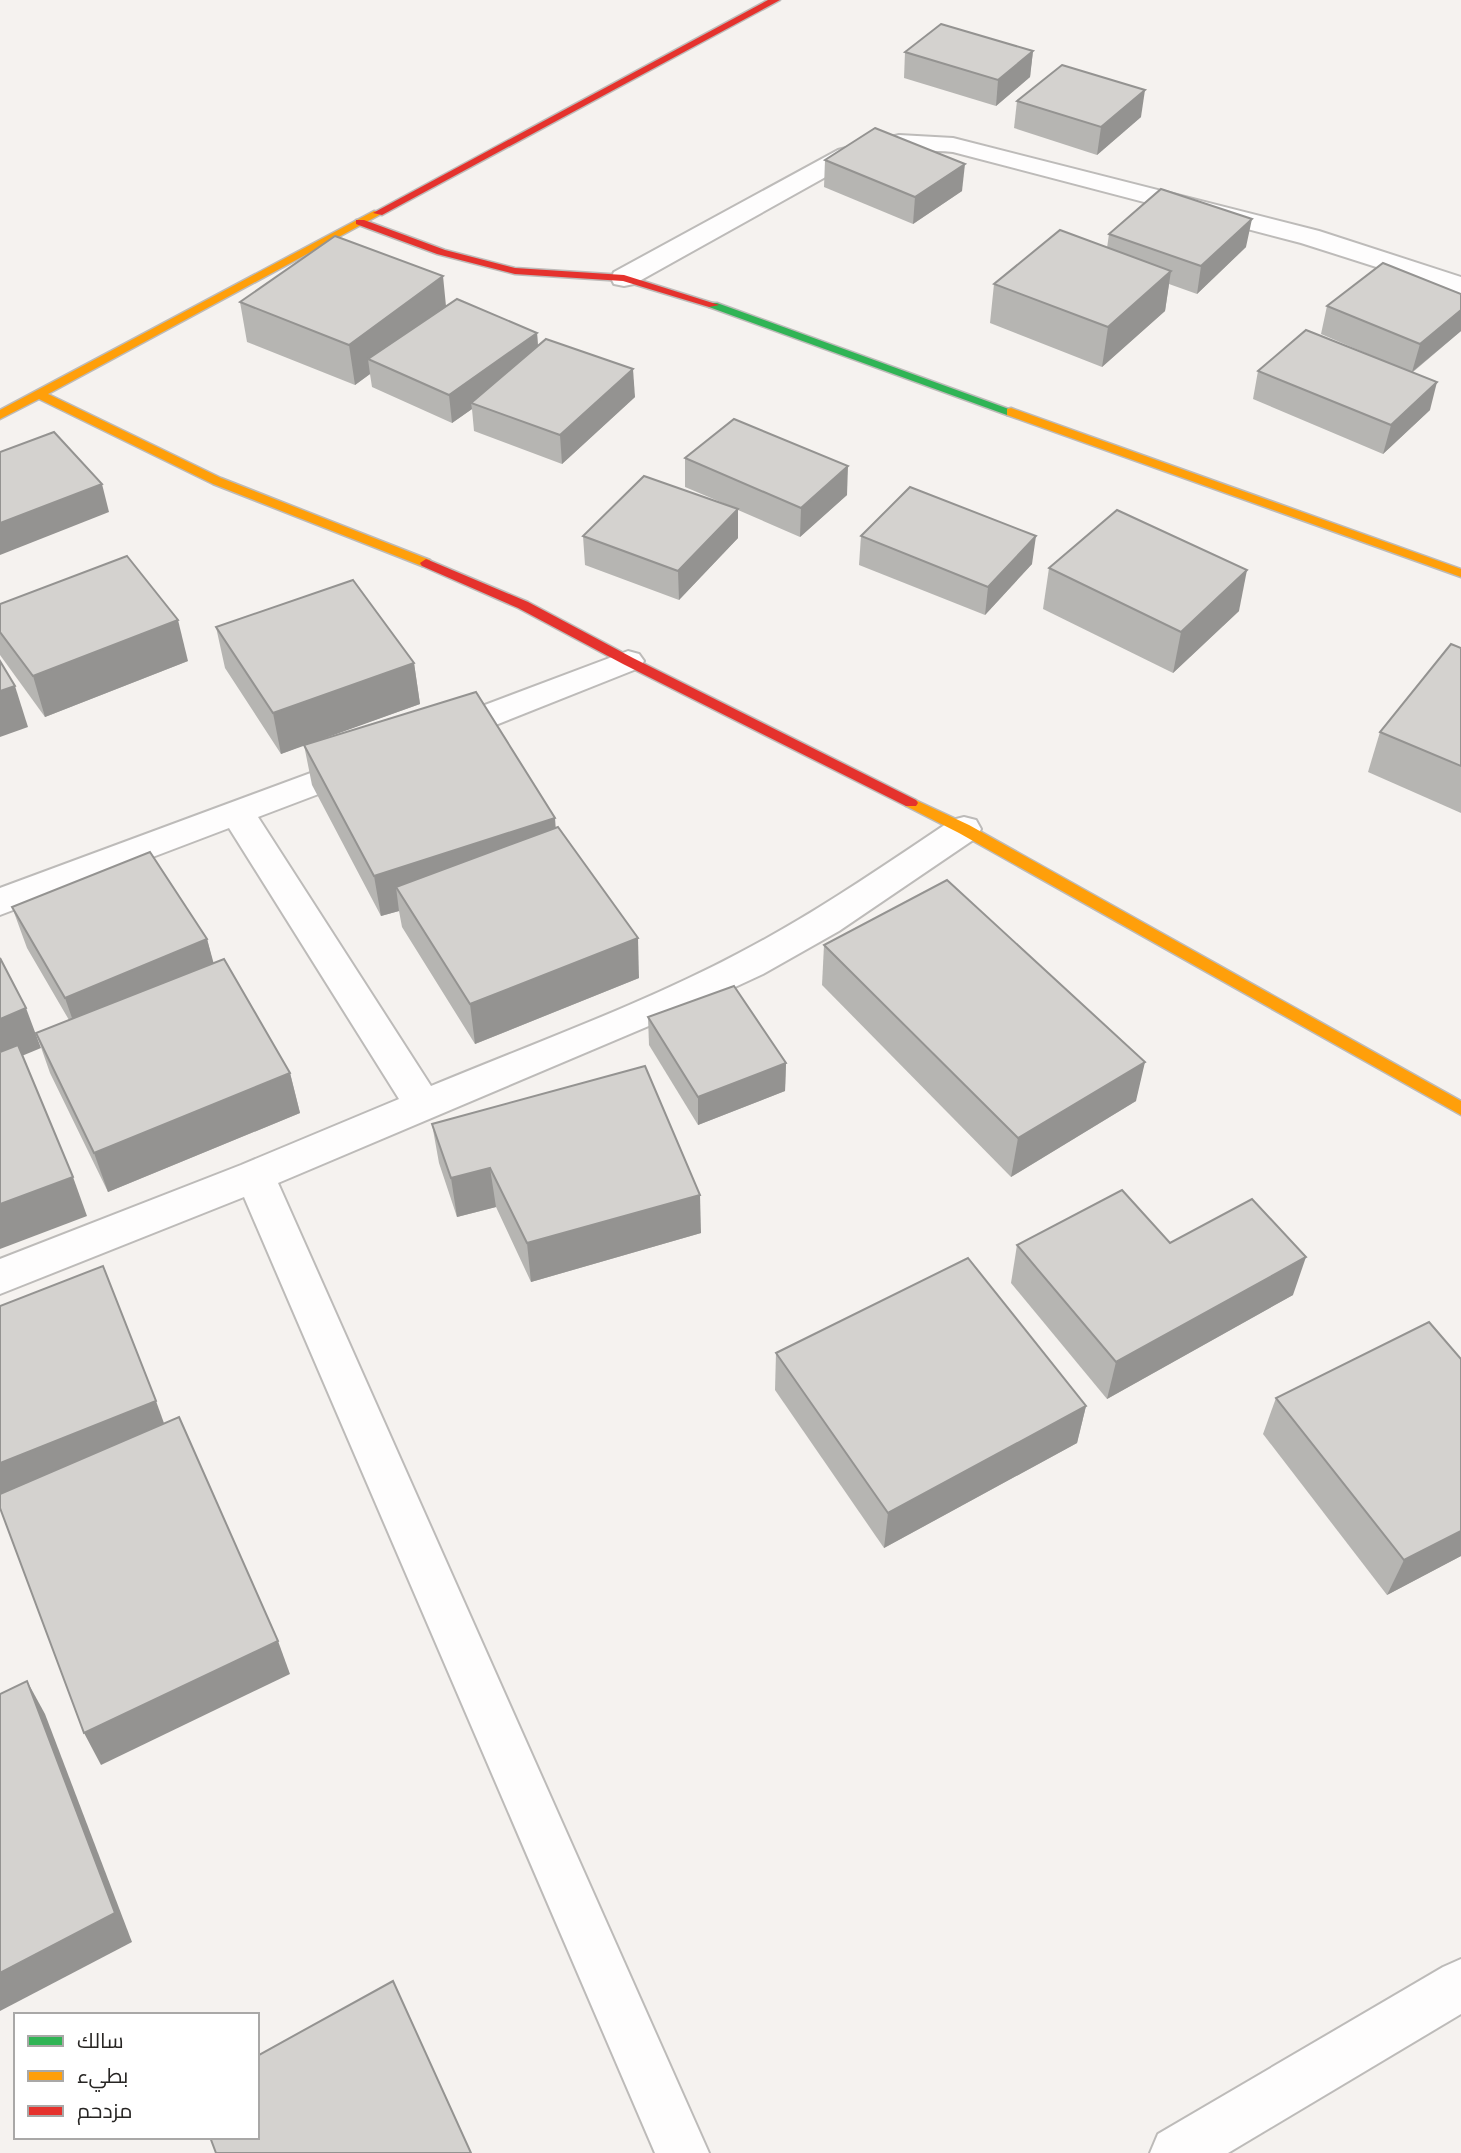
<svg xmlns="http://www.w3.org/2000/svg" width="1461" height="2153" viewBox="0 0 1461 2153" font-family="'Open Sans',Cairo,sans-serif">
  <rect width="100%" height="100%" fill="#f5f2ef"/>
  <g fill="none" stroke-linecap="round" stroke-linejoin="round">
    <defs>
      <g id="street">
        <path d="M 899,135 L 953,138 L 1319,231 L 1461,277 L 1461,294 L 1301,243 L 953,152 C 919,149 889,150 856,160 L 634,284 L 624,286 L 614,284 L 611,278 L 614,272 L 838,150 Z"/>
        <path d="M 628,651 L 639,654 L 644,661 L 639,668 L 453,742 L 441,745 L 429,742 L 424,734 L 429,726 Z"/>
        <path d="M 362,754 L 374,757 L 379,765 L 374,773 L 258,817 L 431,1086 C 534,1043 641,1005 739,953 C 814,914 882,867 952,820 L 964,817 L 976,820 L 981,829 L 976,838 L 839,931 L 763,974 L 677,1014 L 278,1183 L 709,2153 L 655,2153 L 244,1197 L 0,1294 L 0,1259 L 241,1165 L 399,1099 L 229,828 L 0,915 L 0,888 Z"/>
        <path d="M 1461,1959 L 1461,2014 L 1228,2153 L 1150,2153 L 1158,2134 L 1443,1967 Z"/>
      </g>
      <path id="fast" d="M 709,303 L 717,303 L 1017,412 L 1015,415 L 1007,415 L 709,307 Z"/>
      <g id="slow">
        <path d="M 374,211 L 383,213 L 48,394 L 221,478 L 430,560 L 430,566 L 422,566 L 213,484 L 39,399 L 0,419 L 0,410 Z"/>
        <path d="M 1011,408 L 1461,569 L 1461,577 L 1007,415 L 1007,409 Z"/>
        <path d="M 911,798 L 969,825 L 1461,1101 L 1461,1115 L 959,833 L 906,806 L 904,803 L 906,800 Z"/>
      </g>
      <g id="jam">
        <path d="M 768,0 L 780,0 L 382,215 L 373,213 Z"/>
        <path d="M 356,220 L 364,220 L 445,250 L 515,268 L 624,275 L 719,305 L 709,307 L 623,281 L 515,274 L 437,254 L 356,224 Z"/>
        <path d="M 426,559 L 528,602 L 633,658 L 916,800 L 918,803 L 916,806 L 906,806 L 623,664 L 518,608 L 422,566 L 420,563 Z"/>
      </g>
    </defs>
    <!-- street casing -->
    <use href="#street" stroke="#bdbbb9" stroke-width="4"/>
    <!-- fast casing -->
    <use href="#fast" stroke="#bdbbb9" stroke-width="3"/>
    <!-- slow casing -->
    <use href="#slow" stroke="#bdbbb9" stroke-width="3"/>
    <!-- jam casing -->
    <use href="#jam" stroke="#bdbbb9" stroke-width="3"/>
    <!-- street -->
    <use href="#street" fill="#fefdfd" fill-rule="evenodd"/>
    <!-- fast -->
    <use href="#fast" fill="#30b455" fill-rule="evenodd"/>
    <!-- slow -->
    <use href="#slow" fill="#ff9f0a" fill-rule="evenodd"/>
    <!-- jam -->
    <use href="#jam" fill="#e5322d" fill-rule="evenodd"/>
  </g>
  <!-- wall -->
  <g fill="#b6b5b2">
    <path d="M 1033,51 L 1030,77 L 996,106 L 904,78 L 905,52 Z"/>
    <path d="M 1017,101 L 1141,117 L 1097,155 L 1014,128 Z"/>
    <path d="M 825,160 L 962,191 L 913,224 L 824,187 Z"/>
    <path d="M 1109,234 L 1246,247 L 1197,294 L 1169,284 L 1165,311 L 1102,367 L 990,323 L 994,284 L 1107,248 Z"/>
    <path d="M 1461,294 L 1461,331 L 1413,372 L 1430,410 L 1383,454 L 1253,399 L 1258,371 L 1391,364 L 1321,334 L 1327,306 Z"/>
    <path d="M 240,302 L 446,307 L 537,333 L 538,346 L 635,397 L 562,464 L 474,431 L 472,409 L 452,423 L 372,387 L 370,374 L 355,385 L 247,342 Z"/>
    <path d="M 685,458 L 847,495 L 800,537 L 738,510 L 738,538 L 679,600 L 585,565 L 583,536 L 730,506 L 685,487 Z"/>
    <path d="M 861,536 L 1032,564 L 985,615 L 859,565 Z"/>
    <path d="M 1049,568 L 1239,611 L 1173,673 L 1043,609 Z"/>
    <path d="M 0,604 L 188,661 L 45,717 L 0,655 Z"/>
    <path d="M 216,627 L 414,663 L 420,704 L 318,740 L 555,828 L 639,978 L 475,1044 L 402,927 L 399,911 L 381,916 L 312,785 L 304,745 L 281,754 L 225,668 Z"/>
    <path d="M 1461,648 L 1461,813 L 1368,772 L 1380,732 Z"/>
    <path d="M 12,907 L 207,939 L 213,963 L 290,1073 L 300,1113 L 108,1192 L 50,1073 L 36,1033 L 69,1020 L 27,948 Z"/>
    <path d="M 824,945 L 1136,1101 L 1011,1177 L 822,985 Z"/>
    <path d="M 648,1017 L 786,1063 L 785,1091 L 698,1125 L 649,1045 Z"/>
    <path d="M 432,1124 L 701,1233 L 531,1282 L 496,1207 L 457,1217 L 439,1163 Z"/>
    <path d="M 1017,1245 L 1293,1295 L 1107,1399 L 1011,1283 Z"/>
    <path d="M 776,1353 L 1086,1406 L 1077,1443 L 884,1548 L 775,1390 Z"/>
    <path d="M 1461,1359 L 1461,1556 L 1387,1595 L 1263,1434 L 1276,1398 Z"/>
  </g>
  <!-- shaded-wall -->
  <g fill="#949391">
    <path d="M 1033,51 L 1030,77 L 996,106 L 998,80 Z"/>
    <path d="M 1145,90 L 1141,117 L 1097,155 L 1101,127 Z"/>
    <path d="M 965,164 L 962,191 L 913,224 L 915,197 Z"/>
    <path d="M 1252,219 L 1246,247 L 1197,294 L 1201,266 Z"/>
    <path d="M 1171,271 L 1165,311 L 1102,367 L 1108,327 Z"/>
    <path d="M 443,276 L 447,316 L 368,359 L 370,374 L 355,385 L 349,345 Z"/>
    <path d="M 1461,310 L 1461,331 L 1412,372 L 1420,344 Z"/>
    <path d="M 537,333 L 539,361 L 471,403 L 472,409 L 452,423 L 449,395 Z"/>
    <path d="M 633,369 L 635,397 L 562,464 L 560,435 Z"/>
    <path d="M 1437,382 L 1430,410 L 1383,454 L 1391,425 Z"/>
    <path d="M 848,466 L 847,495 L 800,537 L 801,508 Z"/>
    <path d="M 102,484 L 109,512 L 0,555 L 0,523 Z"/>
    <path d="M 738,509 L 738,538 L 679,600 L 678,571 Z"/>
    <path d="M 1036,536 L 1032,564 L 985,615 L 988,587 Z"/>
    <path d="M 1247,570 L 1239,611 L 1173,673 L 1181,632 Z"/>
    <path d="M 178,620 L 188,661 L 45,717 L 33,676 Z"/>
    <path d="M 414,663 L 420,704 L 281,754 L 273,713 Z"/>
    <path d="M 15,686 L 28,727 L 0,737 L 0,691 Z"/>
    <path d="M 555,818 L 558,859 L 396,887 L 399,911 L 381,916 L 374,876 Z"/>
    <path d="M 638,938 L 639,978 L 475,1044 L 470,1004 Z"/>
    <path d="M 207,939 L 218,979 L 79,1038 L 65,998 Z"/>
    <path d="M 26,1008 L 41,1048 L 0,1065 L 0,1019 Z"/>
    <path d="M 1145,1062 L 1136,1101 L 1011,1177 L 1018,1138 Z"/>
    <path d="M 786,1063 L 785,1091 L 698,1125 L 698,1097 Z"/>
    <path d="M 290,1073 L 300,1113 L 108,1192 L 94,1153 Z"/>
    <path d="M 490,1168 L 496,1207 L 457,1217 L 451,1178 Z"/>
    <path d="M 73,1177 L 87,1216 L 0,1249 L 0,1204 Z"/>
    <path d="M 700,1195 L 701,1233 L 531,1282 L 527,1243 Z"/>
    <path d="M 1306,1257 L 1293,1295 L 1107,1399 L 1116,1362 Z"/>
    <path d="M 156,1401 L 169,1437 L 0,1506 L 0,1463 Z"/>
    <path d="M 1086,1406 L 1077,1443 L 884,1548 L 888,1513 Z"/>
    <path d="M 1461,1531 L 1461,1556 L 1387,1595 L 1404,1560 Z"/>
    <path d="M 278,1641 L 290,1674 L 101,1765 L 84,1733 Z"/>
    <path d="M 27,1681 L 45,1714 L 132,1942 L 0,2011 L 0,1973 Z"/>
  </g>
  <!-- building -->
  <g fill="#d4d2cf" stroke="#949391" stroke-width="2">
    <path d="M 941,24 L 1033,51 L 998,80 L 905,52 Z"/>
    <path d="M 1062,65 L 1145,90 L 1101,127 L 1017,101 Z"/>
    <path d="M 875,128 L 965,164 L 915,197 L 825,160 Z"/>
    <path d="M 1161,189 L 1252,219 L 1201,266 L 1109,234 Z"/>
    <path d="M 1060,230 L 1171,271 L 1108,327 L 994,284 Z"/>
    <path d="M 335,236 L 443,276 L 349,345 L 240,302 Z"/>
    <path d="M 1383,263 L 1461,294 L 1461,310 L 1420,344 L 1327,306 Z"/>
    <path d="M 457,299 L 537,333 L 449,395 L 368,359 Z"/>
    <path d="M 1306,330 L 1437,382 L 1391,425 L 1258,371 Z"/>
    <path d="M 546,339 L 633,369 L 560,435 L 471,403 Z"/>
    <path d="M 734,419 L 848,466 L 801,508 L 685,458 Z"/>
    <path d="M 54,432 L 102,484 L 0,523 L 0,452 Z"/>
    <path d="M 644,476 L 738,509 L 678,571 L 583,536 Z"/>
    <path d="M 910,487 L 1036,536 L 988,587 L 861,536 Z"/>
    <path d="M 1117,510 L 1247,570 L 1181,632 L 1049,568 Z"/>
    <path d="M 127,556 L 178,620 L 33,676 L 0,632 L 0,604 Z"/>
    <path d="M 353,580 L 414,663 L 273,713 L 216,627 Z"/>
    <path d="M 1451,644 L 1461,648 L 1461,766 L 1380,732 Z"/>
    <path d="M 0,661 L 15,686 L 0,691 Z"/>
    <path d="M 476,692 L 555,818 L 374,876 L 304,745 Z"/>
    <path d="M 558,827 L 638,938 L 470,1004 L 396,887 Z"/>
    <path d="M 150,852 L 207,939 L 65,998 L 12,907 Z"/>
    <path d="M 947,880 L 1145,1062 L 1018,1138 L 824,945 Z"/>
    <path d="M 0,958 L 26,1008 L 0,1019 Z"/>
    <path d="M 224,959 L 290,1073 L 94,1153 L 36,1033 Z"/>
    <path d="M 734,986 L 786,1063 L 698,1097 L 648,1017 Z"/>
    <path d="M 18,1045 L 73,1177 L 0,1204 L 0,1052 Z"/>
    <path d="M 645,1066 L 700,1195 L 527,1243 L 490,1168 L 451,1178 L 432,1124 Z"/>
    <path d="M 1122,1190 L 1170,1243 L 1252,1199 L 1306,1257 L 1116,1362 L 1017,1245 Z"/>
    <path d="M 968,1258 L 1086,1406 L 888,1513 L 776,1353 Z"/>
    <path d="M 103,1266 L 156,1401 L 0,1463 L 0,1306 Z"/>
    <path d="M 1429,1322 L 1461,1359 L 1461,1531 L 1404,1560 L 1276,1398 Z"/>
    <path d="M 179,1417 L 278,1641 L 84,1733 L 0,1508 L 0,1494 Z"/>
    <path d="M 27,1681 L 115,1913 L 0,1973 L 0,1694 Z"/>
    <path d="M 393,1981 L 471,2153 L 216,2153 L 210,2137 L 257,2137 L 257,2056 Z"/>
  </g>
  <!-- legend -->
  <rect x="14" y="2013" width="245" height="126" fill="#ffffff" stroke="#a9a8a7" stroke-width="2"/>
  <rect x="28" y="2036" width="35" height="10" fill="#30b455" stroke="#a9a8a7" stroke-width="2"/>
  <text x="77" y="2048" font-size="21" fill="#272523">سالك</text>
  <rect x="28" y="2071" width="35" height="10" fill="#ff9f0a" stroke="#a9a8a7" stroke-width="2"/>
  <text x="77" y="2083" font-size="21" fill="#272523">بطيء</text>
  <rect x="28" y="2106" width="35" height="10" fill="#e5322d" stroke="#a9a8a7" stroke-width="2"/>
  <text x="77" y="2118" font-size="21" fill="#272523">مزدحم</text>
</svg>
